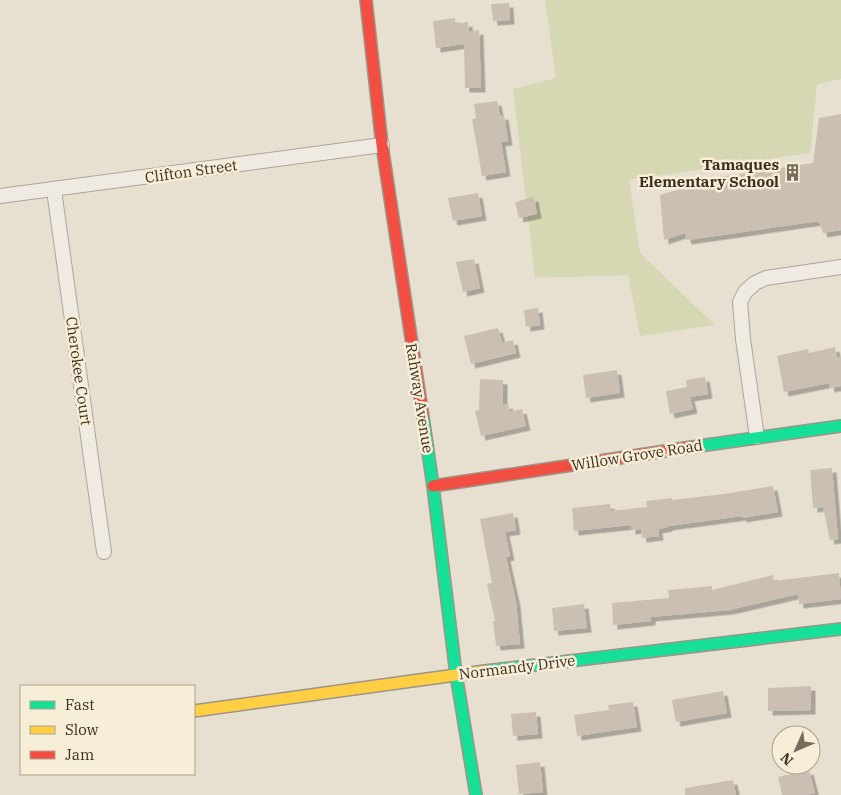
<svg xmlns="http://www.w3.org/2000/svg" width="841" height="795" viewBox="0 0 841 795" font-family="'IBM Plex Serif',serif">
  <defs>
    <filter id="shadow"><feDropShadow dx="4.5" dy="4.5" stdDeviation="0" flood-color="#0004"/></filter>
  </defs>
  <rect width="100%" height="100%" fill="#e7e0d1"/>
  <!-- green -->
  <path fill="#d6d7b3" d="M 545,0 L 841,0 L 841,79 L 817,84 L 810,153 L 629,180 L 640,253 L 715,325 L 640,336 L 628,275 L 535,278 L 513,89 L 556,78 Z"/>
  <!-- building -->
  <g fill="#cbbfb2" filter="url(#shadow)">
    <path d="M 509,3 L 510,20 L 493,21 L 491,4 Z"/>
    <path d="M 455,18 L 456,24 L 468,22 L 469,32 L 479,30 L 481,88 L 465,88 L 464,44 L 436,48 L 433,21 Z"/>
    <path d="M 497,101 L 500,116 L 504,115 L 508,141 L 501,142 L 506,172 L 482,176 L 472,119 L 476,118 L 474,104 Z"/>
    <path d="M 841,114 L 841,230 L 823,233 L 819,221 L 687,240 L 685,233 L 664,240 L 660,195 L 680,189 L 679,183 L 813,163 L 819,118 Z"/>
    <path d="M 478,193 L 482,216 L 453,221 L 448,198 Z"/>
    <path d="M 534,197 L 537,214 L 519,218 L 515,202 Z"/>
    <path d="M 474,259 L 480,288 L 463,292 L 456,262 Z"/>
    <path d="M 538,308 L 540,325 L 526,327 L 524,310 Z"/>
    <path d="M 498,328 L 502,343 L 513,340 L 516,353 L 471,364 L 464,336 Z"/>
    <path d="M 835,347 L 837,358 L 841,357 L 841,386 L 830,388 L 829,383 L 784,392 L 777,356 L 808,349 L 809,353 Z"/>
    <path d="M 617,370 L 620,393 L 586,398 L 583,375 Z"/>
    <path d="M 705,377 L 708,394 L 690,397 L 693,409 L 670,414 L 666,391 L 687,387 L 686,380 Z"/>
    <path d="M 480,379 L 503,380 L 503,405 L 508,404 L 510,412 L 522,409 L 526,426 L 481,436 L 475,411 L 479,410 Z"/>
    <path d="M 832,468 L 838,539 L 830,540 L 823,507 L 813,508 L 810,470 Z"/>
    <path d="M 773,486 L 778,512 L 742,518 L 742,516 L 668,526 L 668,527 L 658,529 L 659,536 L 642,538 L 641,529 L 631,530 L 631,525 L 574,531 L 572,508 L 610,504 L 611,511 L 647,507 L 646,501 L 672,498 L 672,500 L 724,494 Z"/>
    <path d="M 513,513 L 516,530 L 505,532 L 510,556 L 506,557 L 516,602 L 520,644 L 496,646 L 493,621 L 495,621 L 487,584 L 492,583 L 480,519 Z"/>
    <path d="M 839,573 L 841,599 L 799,604 L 798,594 L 729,610 L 651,617 L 651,621 L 613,625 L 612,603 L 669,598 L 668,590 L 712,586 L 712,590 L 773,575 L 774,581 Z"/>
    <path d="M 584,604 L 587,628 L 554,631 L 552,608 Z"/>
    <path d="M 811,686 L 811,710 L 768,711 L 768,688 Z"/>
    <path d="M 723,691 L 727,713 L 676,722 L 672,700 Z"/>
    <path d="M 633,702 L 637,727 L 577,736 L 574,715 L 609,710 L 608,705 Z"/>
    <path d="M 536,712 L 538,734 L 513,736 L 511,714 Z"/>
    <path d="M 540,762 L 543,792 L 519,794 L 516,765 Z"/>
    <path d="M 809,770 L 815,793 L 806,795 L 782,795 L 778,777 Z"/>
    <path d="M 733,780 L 736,795 L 685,795 L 685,788 Z"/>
  </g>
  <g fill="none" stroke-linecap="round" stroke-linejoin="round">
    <defs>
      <g id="street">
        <path d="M 54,190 L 104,552"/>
        <path d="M 0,196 L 382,145"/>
        <path d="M 757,437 L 743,339 L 740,302 L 745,292 L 755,283 L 766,278 L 841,267"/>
      </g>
      <g id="fast">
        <path d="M 423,417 L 433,486 L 456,674 L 476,795"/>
        <path d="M 692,447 L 841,426"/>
        <path d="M 485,671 L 841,629"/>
      </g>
      <path id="slow" d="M 194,711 L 485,671"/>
      <g id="jam">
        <path d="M 366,0 L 382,145 L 423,417"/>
        <path d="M 433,486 L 692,447"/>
      </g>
    </defs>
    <!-- street casing -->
    <use href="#street" stroke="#ada599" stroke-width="16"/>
    <!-- fast casing -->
    <use href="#fast" stroke="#9c958a" stroke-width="14"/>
    <!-- slow casing -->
    <use href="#slow" stroke="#9c958a" stroke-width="14"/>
    <!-- jam casing -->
    <use href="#jam" stroke="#9c958a" stroke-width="14"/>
    <!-- street -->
    <use href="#street" stroke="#efebe3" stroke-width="14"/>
    <!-- fast -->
    <use href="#fast" stroke="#16e098" stroke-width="11"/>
    <!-- slow -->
    <use href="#slow" stroke="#ffcf43" stroke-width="11"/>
    <!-- jam -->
    <use href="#jam" stroke="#f24e42" stroke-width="11"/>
  </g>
  <!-- icons -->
  <defs>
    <symbol id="building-bare" viewBox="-9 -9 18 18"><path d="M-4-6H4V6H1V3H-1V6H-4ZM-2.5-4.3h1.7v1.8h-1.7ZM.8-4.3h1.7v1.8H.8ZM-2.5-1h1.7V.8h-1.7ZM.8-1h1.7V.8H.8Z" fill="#786c5e" stroke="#f7eed8" stroke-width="2.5" paint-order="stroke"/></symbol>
  </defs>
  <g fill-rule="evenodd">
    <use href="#building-bare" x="780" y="160" width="25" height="25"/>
  </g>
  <g text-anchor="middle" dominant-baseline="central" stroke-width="5" stroke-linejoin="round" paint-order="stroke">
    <!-- poi labels -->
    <g font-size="15" font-weight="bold" fill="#3d2e20" stroke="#f7eed8" text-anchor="end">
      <text x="779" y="164">Tamaques<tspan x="779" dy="17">Elementary School</tspan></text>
    </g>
    <!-- street labels -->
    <g font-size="15" fill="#3d2e20" stroke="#f7eed8">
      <text transform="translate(191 171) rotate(-8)">Clifton Street</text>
      <text transform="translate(79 371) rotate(82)">Cherokee Court</text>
      <text transform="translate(420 398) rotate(81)">Rahway Avenue</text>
      <text transform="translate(637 455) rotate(-9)">Willow Grove Road</text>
      <text transform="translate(517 667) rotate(-7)">Normandy Drive</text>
    </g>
  </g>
  <!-- legend -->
  <rect x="20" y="685" width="175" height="90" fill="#f7eed8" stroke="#ada18e"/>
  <rect x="30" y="701" width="25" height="8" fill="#16e098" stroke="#ada18e"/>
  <text x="65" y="710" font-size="15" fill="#3d2e20">Fast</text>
  <rect x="30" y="726" width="25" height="8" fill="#ffcf43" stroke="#ada18e"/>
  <text x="65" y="735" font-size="15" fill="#3d2e20">Slow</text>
  <rect x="30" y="751" width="25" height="8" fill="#f24e42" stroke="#ada18e"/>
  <text x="65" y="760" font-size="15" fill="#3d2e20">Jam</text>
  <!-- north arrow -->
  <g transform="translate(796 750) rotate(225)"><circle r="24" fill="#f7eed8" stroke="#ada18e"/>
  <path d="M0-4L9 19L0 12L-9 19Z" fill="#786c5e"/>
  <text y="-8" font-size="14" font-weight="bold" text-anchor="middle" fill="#3d2e20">N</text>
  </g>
</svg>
